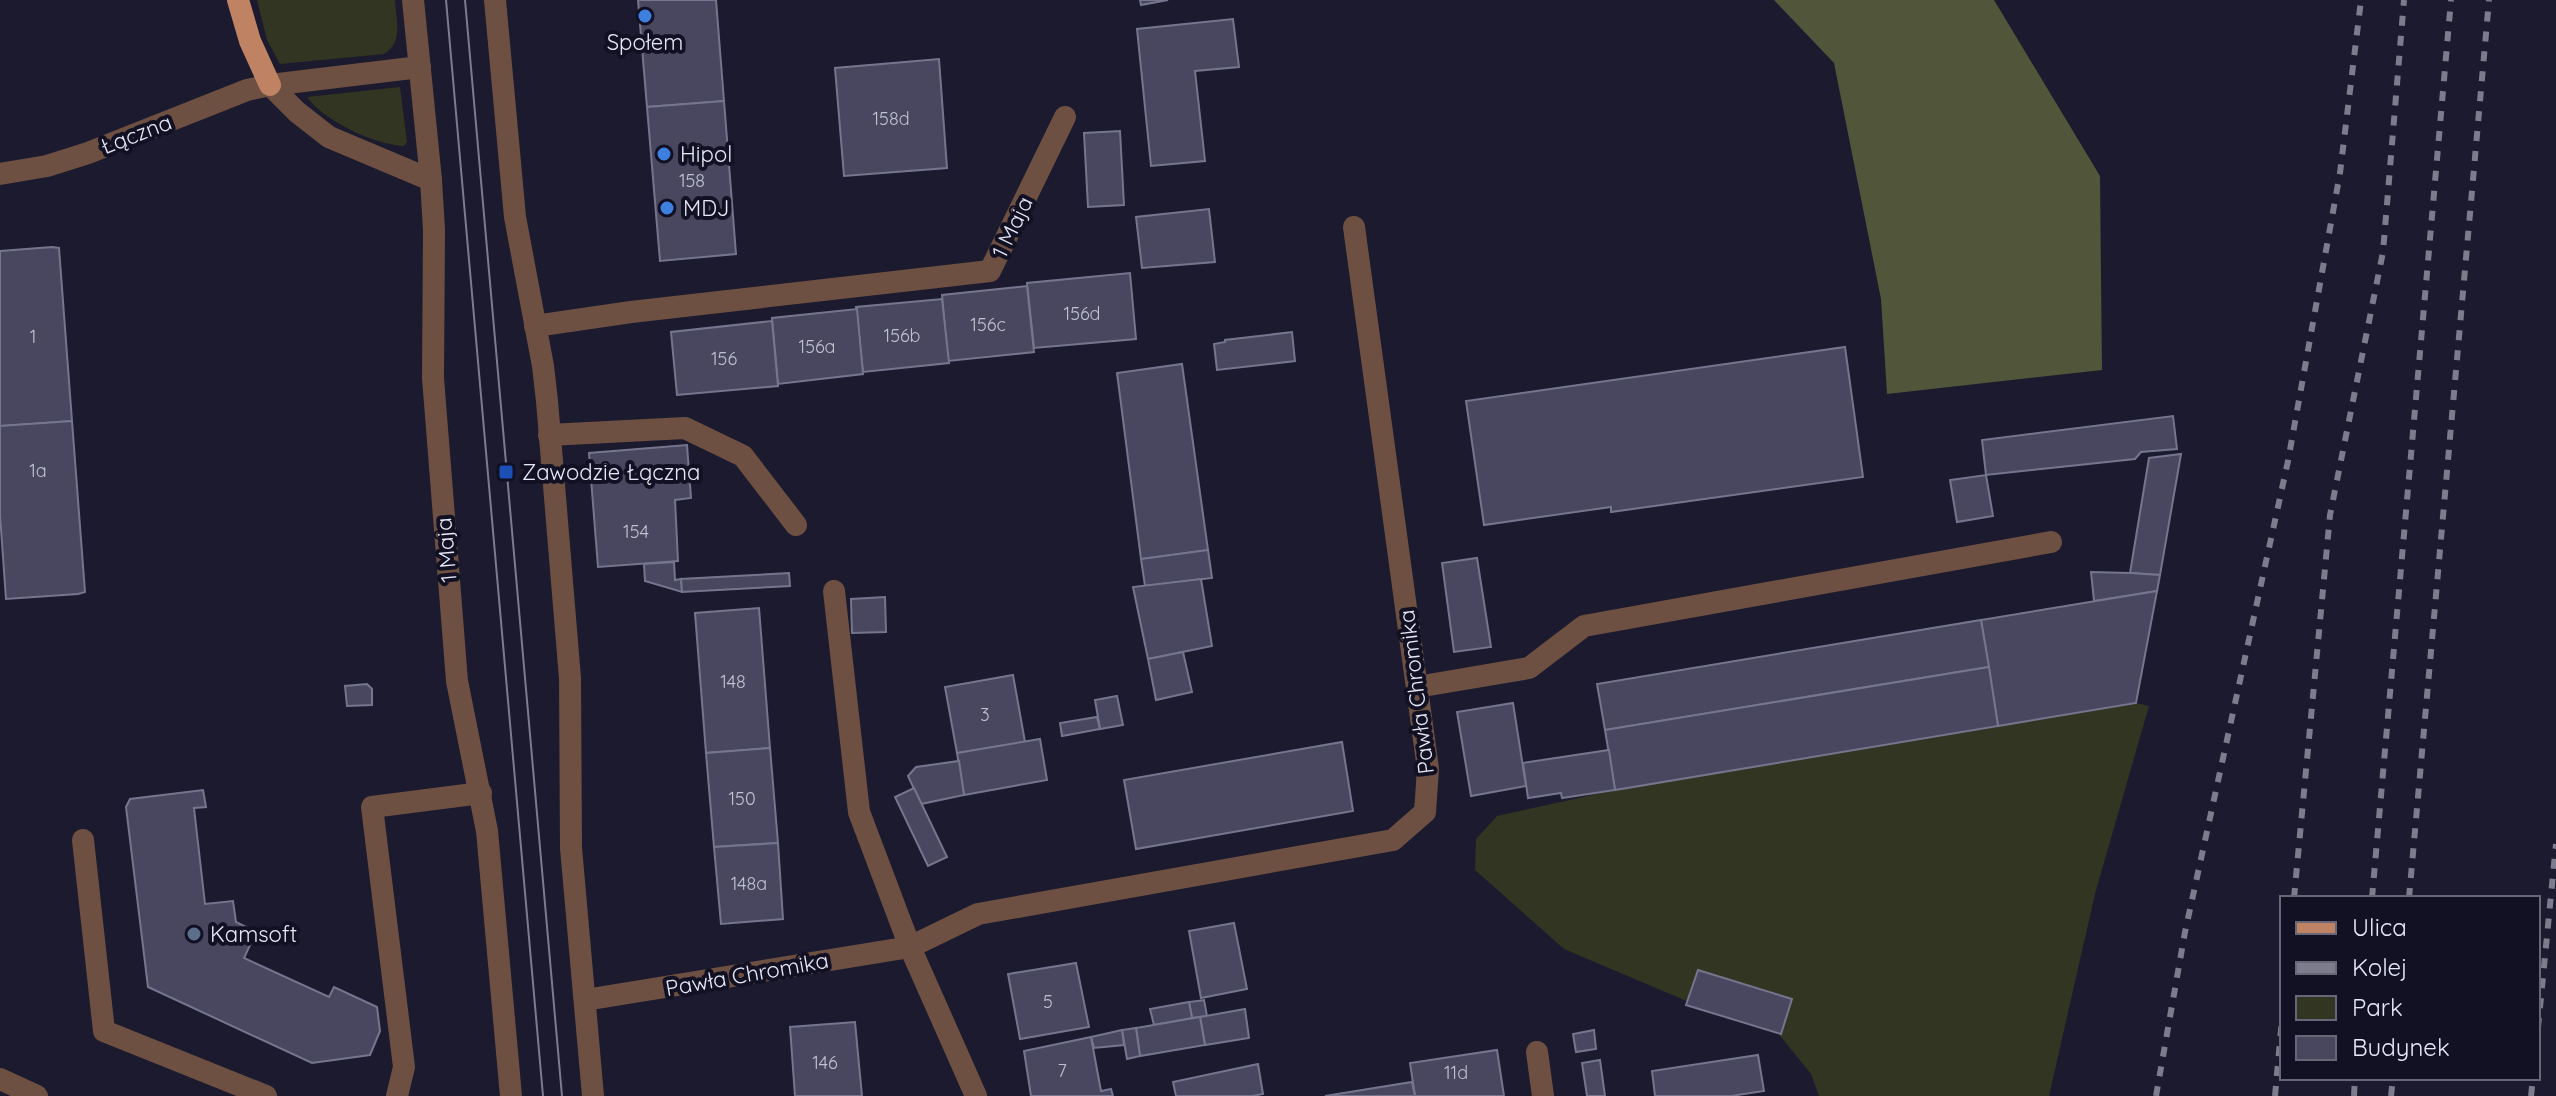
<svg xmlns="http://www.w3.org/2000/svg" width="2556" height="1096" viewBox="0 0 2556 1096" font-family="Quicksand,sans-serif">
  <rect width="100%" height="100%" fill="#1b1a2e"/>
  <!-- green -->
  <g fill="#323521">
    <path d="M 257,0 L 395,0 C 396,20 404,42 384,54 L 280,64 L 267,40 Z"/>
    <path d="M 400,87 L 407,142 L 404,146 C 375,145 324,121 307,97 Z"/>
    <path d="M 2136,703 L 2149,706 L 2095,894 L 2049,1096 L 1819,1096 L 1811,1074 L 1773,1027 L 1710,1011 L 1564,949 L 1475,870 L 1476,839 L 1497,816 L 1615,790 Z"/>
  </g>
  <!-- forest -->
  <path fill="#51553a" d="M 1774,0 L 1994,0 L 2100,176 L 2102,370 L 1887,394 L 1881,299 L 1834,63 Z"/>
  <!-- building -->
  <g fill="#48475f" stroke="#75758e" stroke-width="2">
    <path d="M 638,0 L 716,0 L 724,101 L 647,107 Z"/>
    <path d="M 1140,0 L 1168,0 L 1141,5 Z"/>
    <path d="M 1233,19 L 1239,67 L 1195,71 L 1205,161 L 1151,166 L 1137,29 Z"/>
    <path d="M 939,59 L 947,168 L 844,176 L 835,68 Z"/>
    <path d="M 724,101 L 736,254 L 660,261 L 647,107 Z"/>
    <path d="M 1120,131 L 1124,205 L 1088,207 L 1084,133 Z"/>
    <path d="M 1209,209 L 1215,262 L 1142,268 L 1136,217 Z"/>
    <path d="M 52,247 L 59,248 L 72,421 L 0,426 L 0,251 Z"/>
    <path d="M 1130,273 L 1136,339 L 1034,348 L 1027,283 Z"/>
    <path d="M 1027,286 L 1034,352 L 948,361 L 942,295 Z"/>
    <path d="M 942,299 L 949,363 L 863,372 L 856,307 Z"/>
    <path d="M 857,309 L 863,374 L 778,384 L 772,318 Z"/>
    <path d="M 772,321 L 778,386 L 677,395 L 671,332 Z"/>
    <path d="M 1292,332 L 1295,361 L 1217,370 L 1214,344 L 1225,342 L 1225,340 Z"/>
    <path d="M 1845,347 L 1863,477 L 1611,512 L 1611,507 L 1484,525 L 1466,401 Z"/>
    <path d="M 1182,364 L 1208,550 L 1141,559 L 1117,373 Z"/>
    <path d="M 2173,416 L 2177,449 L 2141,452 L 2135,459 L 1986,475 L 1982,440 Z"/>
    <path d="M 72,421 L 85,592 L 78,594 L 6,599 L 0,515 L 0,426 Z"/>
    <path d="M 687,445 L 691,498 L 675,500 L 678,561 L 598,567 L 589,453 Z"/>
    <path d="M 2181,454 L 2160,575 L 2130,573 L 2149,458 Z"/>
    <path d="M 1986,475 L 1993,516 L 1957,522 L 1950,480 Z"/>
    <path d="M 1208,550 L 1212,578 L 1145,586 L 1141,559 Z"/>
    <path d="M 1477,558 L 1491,647 L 1454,652 L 1442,563 Z"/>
    <path d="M 674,562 L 675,580 L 681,579 L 682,592 L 645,581 L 644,564 Z"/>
    <path d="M 2091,572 L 2130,573 L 2160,575 L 2157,591 L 2094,601 Z"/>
    <path d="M 789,573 L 790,586 L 682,592 L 681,579 Z"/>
    <path d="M 1201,579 L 1212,646 L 1148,659 L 1133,587 Z"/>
    <path d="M 2157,591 L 2136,703 L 1998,726 L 1981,620 Z"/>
    <path d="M 885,597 L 886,632 L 852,633 L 851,599 Z"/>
    <path d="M 759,608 L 770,748 L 706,753 L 695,613 Z"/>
    <path d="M 1981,620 L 1989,667 L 1605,730 L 1597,684 Z"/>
    <path d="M 1183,652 L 1192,692 L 1156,700 L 1148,659 Z"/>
    <path d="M 1989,667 L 1998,726 L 1615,790 L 1605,730 Z"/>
    <path d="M 1013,675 L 1025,742 L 957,753 L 945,687 Z"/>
    <path d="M 367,684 L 372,689 L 372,705 L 347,706 L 345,686 Z"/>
    <path d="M 1117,696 L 1123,725 L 1100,729 L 1095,700 Z"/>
    <path d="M 1513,703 L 1526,786 L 1471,796 L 1457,712 Z"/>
    <path d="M 1097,717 L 1100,729 L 1062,736 L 1060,723 Z"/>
    <path d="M 1040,739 L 1047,780 L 964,795 L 957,753 Z"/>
    <path d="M 1342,742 L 1353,811 L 1136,849 L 1124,780 Z"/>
    <path d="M 770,748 L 778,843 L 714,847 L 706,753 Z"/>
    <path d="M 1609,750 L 1615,790 L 1562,798 L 1561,793 L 1528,798 L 1523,763 Z"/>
    <path d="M 959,761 L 964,795 L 921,804 L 908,776 L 916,767 Z"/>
    <path d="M 914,788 L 947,857 L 928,866 L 895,797 Z"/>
    <path d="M 203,790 L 206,807 L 194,808 L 205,904 L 233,901 L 236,922 L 256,932 L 244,958 L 329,997 L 334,987 L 377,1007 L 380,1031 L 370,1055 L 312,1063 L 148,987 L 126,807 L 130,799 Z"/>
    <path d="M 778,843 L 783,919 L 721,924 L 714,847 Z"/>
    <path d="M 1234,923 L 1247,989 L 1201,998 L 1189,931 Z"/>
    <path d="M 1076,963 L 1089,1027 L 1020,1039 L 1008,974 Z"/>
    <path d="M 1698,970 L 1792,999 L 1781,1034 L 1686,1005 Z"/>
    <path d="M 1204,1000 L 1207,1016 L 1192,1018 L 1189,1002 Z"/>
    <path d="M 1189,1002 L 1192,1018 L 1154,1025 L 1150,1009 Z"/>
    <path d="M 1245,1009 L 1249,1038 L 1205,1045 L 1200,1017 Z"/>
    <path d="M 1200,1017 L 1205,1045 L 1140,1056 L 1136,1028 Z"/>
    <path d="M 855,1022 L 862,1096 L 795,1096 L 790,1027 Z"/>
    <path d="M 1136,1028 L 1140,1056 L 1127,1059 L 1122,1030 Z"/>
    <path d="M 1122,1030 L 1124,1045 L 1094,1048 L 1091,1037 Z"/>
    <path d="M 1594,1030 L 1596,1049 L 1576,1052 L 1573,1034 Z"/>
    <path d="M 1091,1037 L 1101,1091 L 1111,1089 L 1113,1096 L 1031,1096 L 1024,1051 Z"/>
    <path d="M 1497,1050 L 1504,1096 L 1415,1096 L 1410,1063 Z"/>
    <path d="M 1758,1055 L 1764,1091 L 1731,1096 L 1655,1096 L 1652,1071 Z"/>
    <path d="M 1600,1060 L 1605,1096 L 1587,1096 L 1582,1063 Z"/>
    <path d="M 1258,1064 L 1263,1094 L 1252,1096 L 1176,1096 L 1173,1082 Z"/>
    <path d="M 1412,1082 L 1415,1096 L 1325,1096 Z"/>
  </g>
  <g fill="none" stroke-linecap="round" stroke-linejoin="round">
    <!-- service -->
    <g stroke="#6e5042" stroke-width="22">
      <path d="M 549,435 L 685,428 L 743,456 L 796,525"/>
      <path d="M 834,591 L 859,812 L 910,947"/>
      <path d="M 1417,687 L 1529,668 L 1584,626 L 2051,542"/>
      <path d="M 83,840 L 104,1031 L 266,1096"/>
      <path d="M 1537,1052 L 1543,1096"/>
      <path d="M 397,1096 L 404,1067 L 372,807 L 481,793"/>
    </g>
    <!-- minor -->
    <g stroke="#6e5042" stroke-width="22">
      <path d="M 270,85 L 297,112 L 329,137 L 431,180"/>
      <path d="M 0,174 L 47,166 L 88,153 L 247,90 L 270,85 L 420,67"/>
      <path d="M 535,326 L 631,312 L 990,271 L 1065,117"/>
      <path d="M 910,947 L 976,1096"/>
      <path d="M 585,1000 L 910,947 L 978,914 L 1393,840 L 1425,812 L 1428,769 L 1354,227"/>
      <path d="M 0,1079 L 37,1096"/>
    </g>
    <!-- tertiary -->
    <g stroke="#6e5042" stroke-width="22">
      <path d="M 413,0 L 431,180 L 434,230 L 433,378 L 457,681 L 487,831 L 511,1096"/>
      <path d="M 495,0 L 515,217 L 543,366 L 547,401 L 570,678 L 571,848 L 593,1096"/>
    </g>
    <!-- primary -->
    <path stroke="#bf8364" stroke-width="22" d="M 238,0 L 250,41 L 270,85"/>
    <!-- tram -->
    <g stroke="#7c7c8d" stroke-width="2">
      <path d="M 446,0 L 543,1096"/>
      <path d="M 465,0 L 562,1096"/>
    </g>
    <!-- rail -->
    <g stroke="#7c7c8d" stroke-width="6" stroke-dasharray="10 10" stroke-linecap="butt">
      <path d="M 2294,898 L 2330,515 L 2383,252 L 2404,0"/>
      <path d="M 2372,898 L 2451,0"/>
      <path d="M 2409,898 L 2489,0"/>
      <path d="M 2538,1028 L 2556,844"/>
      <path d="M 2156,1096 L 2185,932 L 2288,461 L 2340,173 L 2361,0"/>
      <path d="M 2275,1096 L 2282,1019"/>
      <path d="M 2354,1096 L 2355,1078"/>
      <path d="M 2391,1096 L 2393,1078"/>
      <path d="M 2531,1096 L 2533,1078"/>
    </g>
  </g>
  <!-- markers -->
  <g fill="#3f7fe0" stroke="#121124" stroke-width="3">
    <circle cx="645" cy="16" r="8"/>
    <circle cx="664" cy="154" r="8"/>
    <circle cx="667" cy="208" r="8"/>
  </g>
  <rect fill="#1a4fb4" stroke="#121124" stroke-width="3" x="498" y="464" width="16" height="16" rx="4"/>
  <circle fill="#5c6f8a" stroke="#121124" stroke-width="3" cx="194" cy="934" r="8"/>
  <g text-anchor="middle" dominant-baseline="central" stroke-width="8" stroke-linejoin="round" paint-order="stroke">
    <!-- number labels -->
    <g font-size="18" fill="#bfc0d0">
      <text x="891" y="118">158d</text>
      <text x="692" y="180">158</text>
      <text x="1082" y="313">156d</text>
      <text x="988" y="324">156c</text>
      <text x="902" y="335">156b</text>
      <text x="33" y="336">1</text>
      <text x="817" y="346">156a</text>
      <text x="724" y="358">156</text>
      <text x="38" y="470">1a</text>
      <text x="636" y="531">154</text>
      <text x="733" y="681">148</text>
      <text x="985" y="714">3</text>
      <text x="742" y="798">150</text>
      <text x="749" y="883">148a</text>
      <text x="1048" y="1001">5</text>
      <text x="825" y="1062">146</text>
      <text x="1062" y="1070">7</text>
      <text x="1456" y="1072">11d</text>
    </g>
    <!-- poi labels -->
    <g font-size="22" fill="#e7e8f6" stroke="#121124" text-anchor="start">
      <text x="645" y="42" text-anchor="middle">Społem</text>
      <text x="680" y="154">Hipol</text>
      <text x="683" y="208">MDJ</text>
      <text x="522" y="472">Zawodzie Łączna</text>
      <text x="210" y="934">Kamsoft</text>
    </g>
    <!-- street labels -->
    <g font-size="22" fill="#e7e8f6" stroke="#121124">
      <text transform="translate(136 134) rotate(-21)">Łączna</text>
      <text transform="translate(1012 227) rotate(-64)">1 Maja</text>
      <text transform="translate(446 550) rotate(-95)">1 Maja</text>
      <text transform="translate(1416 692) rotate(-97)">Pawła Chromika</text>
      <text transform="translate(747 974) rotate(-10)">Pawła Chromika</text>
    </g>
  </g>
  <!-- legend -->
  <rect x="2280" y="896" width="260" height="184" fill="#121124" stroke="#676778" stroke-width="2"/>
  <rect x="2296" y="922" width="40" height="12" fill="#bf8364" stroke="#676778" stroke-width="2"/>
  <text x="2352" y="936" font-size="24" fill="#e7e8f6">Ulica</text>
  <rect x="2296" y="962" width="40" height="12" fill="#7c7c8d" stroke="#676778" stroke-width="2"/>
  <text x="2352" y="976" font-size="24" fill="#e7e8f6">Kolej</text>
  <rect x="2296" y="996" width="40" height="24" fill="#323521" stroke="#676778" stroke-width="2"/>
  <text x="2352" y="1016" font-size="24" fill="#e7e8f6">Park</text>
  <rect x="2296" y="1036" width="40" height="24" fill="#48475f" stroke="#676778" stroke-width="2"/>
  <text x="2352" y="1056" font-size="24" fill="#e7e8f6">Budynek</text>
</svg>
